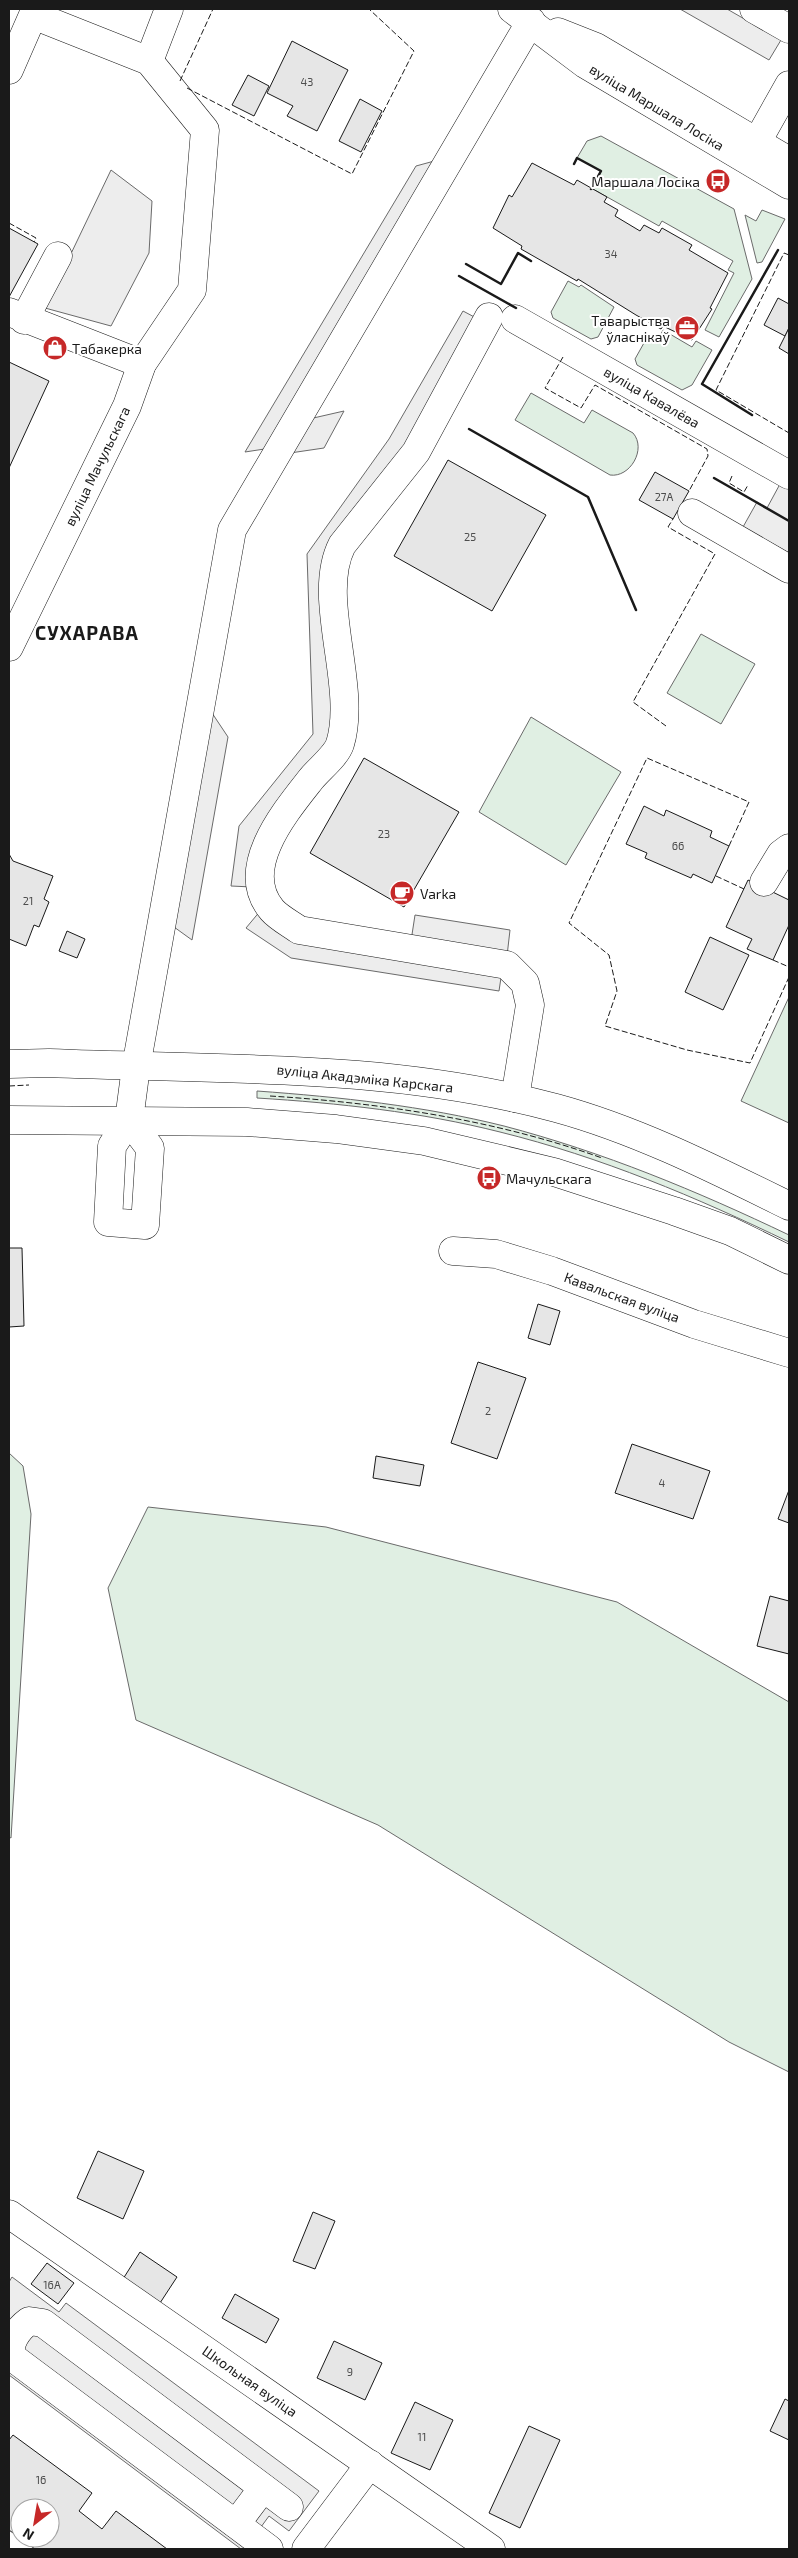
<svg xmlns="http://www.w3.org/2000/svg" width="798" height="2558" viewBox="0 0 798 2558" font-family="'Exo 2',sans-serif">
  <rect width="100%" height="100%" fill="#fff"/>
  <!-- green -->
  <g fill="#e0efe3" stroke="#6a6a6a">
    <path d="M 601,136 L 734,209 L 752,279 L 719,337 L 705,330 L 734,273 L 728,270 L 733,261 L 662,221 L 659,226 L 591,188 L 601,171 L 577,158 L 587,141 Z"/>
    <path d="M 762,210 L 785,219 L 762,262 L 757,263 L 745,215 L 756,221 Z"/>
    <path d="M 568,281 L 579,287 L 581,285 L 614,307 L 598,337 L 591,339 L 553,318 L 551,312 Z"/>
    <path d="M 663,330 L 692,347 L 696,341 L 712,350 L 692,385 L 682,390 L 637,365 L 635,359 L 649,334 L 658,340 Z"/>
    <path d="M 531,393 L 584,423 L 592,410 L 633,433 C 647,449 630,478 610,475 L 515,420 Z"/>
    <path d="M 701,634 L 755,664 L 721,724 L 667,693 Z"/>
    <path d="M 531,717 L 621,772 L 566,865 L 479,812 Z"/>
    <path d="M 789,997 L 789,1123 L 741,1101 Z"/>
    <path d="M 257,1091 C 340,1097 424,1106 504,1126 C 603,1152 697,1191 789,1235 L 789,1242 C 696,1197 601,1157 500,1132 C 421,1112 338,1103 257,1098 Z"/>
    <path d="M 9,1453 L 23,1466 L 31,1514 L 11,1838 L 9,1837 Z"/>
    <path d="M 148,1507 L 326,1527 L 617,1602 L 789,1702 L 789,2072 L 729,2042 L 378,1825 L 136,1720 L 108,1588 Z"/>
  </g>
  <!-- parking -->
  <g fill="#ededed" stroke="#6a6a6a">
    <path d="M 680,9 L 727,9 L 781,40 L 769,60 Z"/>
    <path d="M 438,160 L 271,448 L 245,452 L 416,166 Z"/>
    <path d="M 111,170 L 152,201 L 149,253 L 111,326 L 45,308 Z"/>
    <path d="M 463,311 L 480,320 L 409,448 L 325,562 L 333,741 L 252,887 L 231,886 L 239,826 L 313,734 L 307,554 L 389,439 Z"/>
    <path d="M 344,411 L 324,448 L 290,453 L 309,419 Z"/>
    <path d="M 780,484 L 789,489 L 789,553 L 743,527 L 757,502 L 767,508 Z"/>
    <path d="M 208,707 L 228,737 L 192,940 L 174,927 Z"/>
    <path d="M 261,910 L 502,971 L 499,991 L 291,958 L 246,928 Z"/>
    <path d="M 415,915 L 510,930 L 507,956 L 411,941 Z"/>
    <path d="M 12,2277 L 59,2312 L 66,2303 L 319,2491 L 289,2531 L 269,2516 L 245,2549 L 241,2549 L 9,2375 L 9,2282 Z"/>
  </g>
  <!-- building -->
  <g fill="#e6e6e6" stroke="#1a1a1a" fill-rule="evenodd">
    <path d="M 292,41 L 348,70 L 317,131 L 287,116 L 293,106 L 267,93 Z"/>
    <path d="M 248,75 L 269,86 L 254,116 L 232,105 Z"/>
    <path d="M 360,99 L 382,111 L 361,152 L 339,141 Z"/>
    <path d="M 532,163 L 574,185 L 577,180 L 607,197 L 604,202 L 618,210 L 615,216 L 640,231 L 644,225 L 659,233 L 662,228 L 692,245 L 689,250 L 728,273 L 710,308 L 712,309 L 692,340 L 663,326 L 661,329 L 636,315 L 578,279 L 577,281 L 521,249 L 522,246 L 493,228 L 509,195 L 512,197 Z"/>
    <path d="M 9,228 L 38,244 L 9,297 Z"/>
    <path d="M 778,298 L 789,304 L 789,328 L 785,336 L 764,325 Z"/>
    <path d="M 789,328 L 789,354 L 779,348 Z"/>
    <path d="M 49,337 L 66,346 L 60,358 L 44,349 Z"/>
    <path d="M 9,362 L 49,381 L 9,468 Z"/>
    <path d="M 448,460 L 546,515 L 492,611 L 394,556 Z"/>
    <path d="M 655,472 L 689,491 L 673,519 L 639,500 Z"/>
    <path d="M 364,758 L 459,812 L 404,907 L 310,853 Z"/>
    <path d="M 644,806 L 664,816 L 666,810 L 712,831 L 710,837 L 729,846 L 712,883 L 693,874 L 691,878 L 645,858 L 647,853 L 626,844 Z"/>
    <path d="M 9,854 L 13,861 L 53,876 L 44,899 L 49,902 L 39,927 L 34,925 L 26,946 L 9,939 Z"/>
    <path d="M 748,880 L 789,900 L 789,925 L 773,960 L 747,949 L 752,939 L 726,927 Z"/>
    <path d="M 67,931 L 85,939 L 77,958 L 59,951 Z"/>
    <path d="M 710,937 L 749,955 L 723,1010 L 685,992 Z"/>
    <path d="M 9,1248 L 22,1248 L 24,1326 L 9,1327 Z"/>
    <path d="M 538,1304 L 560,1311 L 550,1345 L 528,1338 Z"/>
    <path d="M 478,1362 L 526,1378 L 497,1459 L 451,1443 Z"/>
    <path d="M 632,1444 L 710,1471 L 693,1519 L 615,1493 Z"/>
    <path d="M 376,1456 L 424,1465 L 420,1486 L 373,1478 Z"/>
    <path d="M 789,1490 L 789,1523 L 778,1519 Z"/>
    <path d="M 770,1596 L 789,1601 L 789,1654 L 757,1646 Z"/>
    <path d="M 98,2151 L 144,2171 L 123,2219 L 77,2198 Z"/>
    <path d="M 313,2212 L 335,2221 L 315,2269 L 293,2261 Z"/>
    <path d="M 140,2252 L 177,2277 L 160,2303 L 123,2279 Z"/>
    <path d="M 47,2263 L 74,2283 L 58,2304 L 31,2284 Z"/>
    <path d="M 235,2294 L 279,2319 L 266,2343 L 222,2318 Z"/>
    <path d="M 334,2341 L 382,2363 L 365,2400 L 317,2378 Z"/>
    <path d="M 785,2399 L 789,2401 L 789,2440 L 770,2431 Z"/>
    <path d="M 415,2402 L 453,2420 L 430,2470 L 391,2453 Z"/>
    <path d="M 529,2426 L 560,2440 L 520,2528 L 489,2513 Z"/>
    <path d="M 13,2435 L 92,2493 L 79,2511 L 102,2529 L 116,2511 L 167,2549 L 35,2549 L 9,2530 L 9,2440 ZM 20,2508 L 50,2508 L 50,2538 L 20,2538 Z"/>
  </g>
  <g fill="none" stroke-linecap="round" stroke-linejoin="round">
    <defs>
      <g id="minor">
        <path d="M 754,9 L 789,29"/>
        <path d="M 149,61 L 169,9"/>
        <path d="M 9,70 L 33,15 L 149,61 L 205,130 L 192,290 L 142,364 L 127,406 L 9,647"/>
        <path d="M 757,142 L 789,85"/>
        <path d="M 9,312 L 142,364"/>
        <path d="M 489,317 L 416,452 L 342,545 C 315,598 358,685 340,744 C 336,756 319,769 311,779 C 285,812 237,869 272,910 C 279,918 291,924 299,930 L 507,965 L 525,983 L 530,1005 L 515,1098"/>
        <path d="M 515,319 L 789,475"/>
        <path d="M 24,320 L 58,256"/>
        <path d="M 692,513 L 789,569"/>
        <path d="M 764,882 L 781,854 L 789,848"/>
        <path d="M 129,1120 L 150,1148 L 145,1225 L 108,1222 L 112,1146 L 129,1120 L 136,1067 L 232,530 L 531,21"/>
        <path d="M 453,1251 L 496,1254 L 552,1271 L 694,1324 L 789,1353"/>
        <path d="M 9,2214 L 491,2549"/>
        <path d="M 236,2524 L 263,2488"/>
        <path d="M 269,2549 L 12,2357 C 7,2344 18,2329 29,2321 L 43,2323 L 289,2507"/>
        <path d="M 306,2549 L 370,2464"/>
      </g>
      <g id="major">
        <path d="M 512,9 L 585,64 L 789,185"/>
        <path d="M 558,32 L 596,47 L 789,161"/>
        <path d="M 9,1064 L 49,1063 C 219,1070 390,1063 556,1108 C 637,1130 714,1169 789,1206"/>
        <path d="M 9,1120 L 247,1122 L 336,1129 L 424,1141 L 554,1172 L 674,1211 L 730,1231 L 789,1260"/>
      </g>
    </defs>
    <!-- minor casing -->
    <use href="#minor" stroke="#1a1a1a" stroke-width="29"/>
    <!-- major casing -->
    <use href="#major" stroke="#1a1a1a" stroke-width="29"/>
    <!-- minor -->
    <use href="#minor" stroke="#fff" stroke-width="28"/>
    <!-- major -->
    <use href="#major" stroke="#fff" stroke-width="28"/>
    <!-- fence -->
    <g stroke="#1a1a1a" stroke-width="1" stroke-dasharray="6 2.5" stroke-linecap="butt">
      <path d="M 180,81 L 213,9"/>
      <path d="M 187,88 L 352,174 L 414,51 L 369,9"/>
      <path d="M 9,223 L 36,238 L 34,242"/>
      <path d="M 789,255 L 784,253 L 716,390 L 789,433"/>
      <path d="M 563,357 L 545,388 L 581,408 L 595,385 L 707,449 L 708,456 L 689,491"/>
      <path d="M 732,476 L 729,483 L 744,492 L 748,485"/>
      <path d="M 666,726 L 633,702 L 715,554 L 668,527 L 673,519"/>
      <path d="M 729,846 L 749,802 L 647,758 L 569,923 L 609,955 L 617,991 L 605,1026 L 687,1050 L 750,1063 L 789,977"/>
      <path d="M 716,876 L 744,889"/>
      <path d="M 773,960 L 789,967"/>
      <path d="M 9,1086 L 29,1085"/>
      <path d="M 270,1096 C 382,1103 496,1120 602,1158"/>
    </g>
    <!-- wall -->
    <g stroke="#1a1a1a" stroke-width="2.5">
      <path d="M 574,164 L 577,158 L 601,171 L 591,189"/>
      <path d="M 466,264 L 501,284 L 518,253 L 531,261"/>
      <path d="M 459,276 L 516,308"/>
      <path d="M 752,415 L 702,384 L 778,250"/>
      <path d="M 469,429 L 588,497 L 636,610"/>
      <path d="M 714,478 L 789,521"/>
    </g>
  </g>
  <!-- icons -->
  <defs>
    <symbol id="bus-disc" viewBox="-11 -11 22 22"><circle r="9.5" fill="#c62828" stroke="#fff"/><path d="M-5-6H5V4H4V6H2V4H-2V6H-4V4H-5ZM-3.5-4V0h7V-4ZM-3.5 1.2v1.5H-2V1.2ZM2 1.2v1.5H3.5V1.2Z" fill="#fff"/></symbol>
    <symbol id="office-disc" viewBox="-11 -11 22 22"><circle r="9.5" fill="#c62828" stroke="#fff"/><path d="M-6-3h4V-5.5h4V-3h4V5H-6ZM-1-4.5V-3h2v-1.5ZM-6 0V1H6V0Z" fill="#fff"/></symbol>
    <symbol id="shop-disc" viewBox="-11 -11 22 22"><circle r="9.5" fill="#c62828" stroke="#fff"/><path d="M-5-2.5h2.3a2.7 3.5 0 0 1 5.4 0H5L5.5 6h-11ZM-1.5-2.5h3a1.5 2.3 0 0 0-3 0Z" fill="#fff"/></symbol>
    <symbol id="cafe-disc" viewBox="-11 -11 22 22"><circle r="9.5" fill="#c62828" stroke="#fff"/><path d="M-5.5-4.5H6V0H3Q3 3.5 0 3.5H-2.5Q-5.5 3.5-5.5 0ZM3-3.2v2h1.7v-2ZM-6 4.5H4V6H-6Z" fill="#fff"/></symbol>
  </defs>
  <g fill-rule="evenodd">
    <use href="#bus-disc" x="704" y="167" width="28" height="28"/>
    <use href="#office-disc" x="673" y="314" width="28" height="28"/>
    <use href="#shop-disc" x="41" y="334" width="28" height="28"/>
    <use href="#cafe-disc" x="388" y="879" width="28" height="28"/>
    <use href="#bus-disc" x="475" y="1164" width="28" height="28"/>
  </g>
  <g text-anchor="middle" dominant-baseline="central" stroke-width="4" stroke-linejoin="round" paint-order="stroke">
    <!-- number labels -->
    <g font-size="11" fill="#4d4d4d">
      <text x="307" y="81">43</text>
      <text x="611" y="253">34</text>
      <text x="664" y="496">27А</text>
      <text x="470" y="536">25</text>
      <text x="384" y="833">23</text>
      <text x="678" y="845">66</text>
      <text x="28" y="900">21</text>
      <text x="488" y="1410">2</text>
      <text x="662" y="1482">4</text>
      <text x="52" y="2284">16А</text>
      <text x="350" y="2371">9</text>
      <text x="422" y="2436">11</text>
      <text x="41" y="2479">16</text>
    </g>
    <!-- street labels -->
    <g font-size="14" fill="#1a1a1a" stroke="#fff">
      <text transform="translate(657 107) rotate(31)">вуліца Маршала Лосіка</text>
      <text transform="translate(652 397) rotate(30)">вуліца Кавалёва</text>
      <text transform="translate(97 466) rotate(-64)">вуліца Мачульскага</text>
      <text transform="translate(365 1078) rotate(6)">вуліца Акадэміка Карскага</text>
      <text transform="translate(622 1297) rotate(20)">Кавальская вуліца</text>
      <text transform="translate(250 2381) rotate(35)">Школьная вуліца</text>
    </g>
    <!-- poi labels -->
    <g font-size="14" fill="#1a1a1a" stroke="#fff" text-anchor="start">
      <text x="700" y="181" text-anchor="end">Маршала Лосіка</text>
      <text x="670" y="320" text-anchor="end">Таварыства<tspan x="670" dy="16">ўласнікаў</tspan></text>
      <text x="72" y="348">Табакерка</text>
      <text x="420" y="893">Varka</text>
      <text x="506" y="1178">Мачульскага</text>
    </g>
    <!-- district labels -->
    <g font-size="19" font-weight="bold" letter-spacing="1" fill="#1a1a1a" stroke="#fff">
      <text x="87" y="632">СУХАРАВА</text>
    </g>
  </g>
  <!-- border -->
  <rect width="798" height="2558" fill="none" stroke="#1a1a1a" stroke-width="20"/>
  <!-- north arrow -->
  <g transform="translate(35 2523) rotate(211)"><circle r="24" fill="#ffffff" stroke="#a3a3a3"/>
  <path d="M0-4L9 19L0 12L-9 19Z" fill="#c62828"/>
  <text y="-8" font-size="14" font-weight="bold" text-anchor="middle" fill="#1a1a1a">N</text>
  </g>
</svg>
